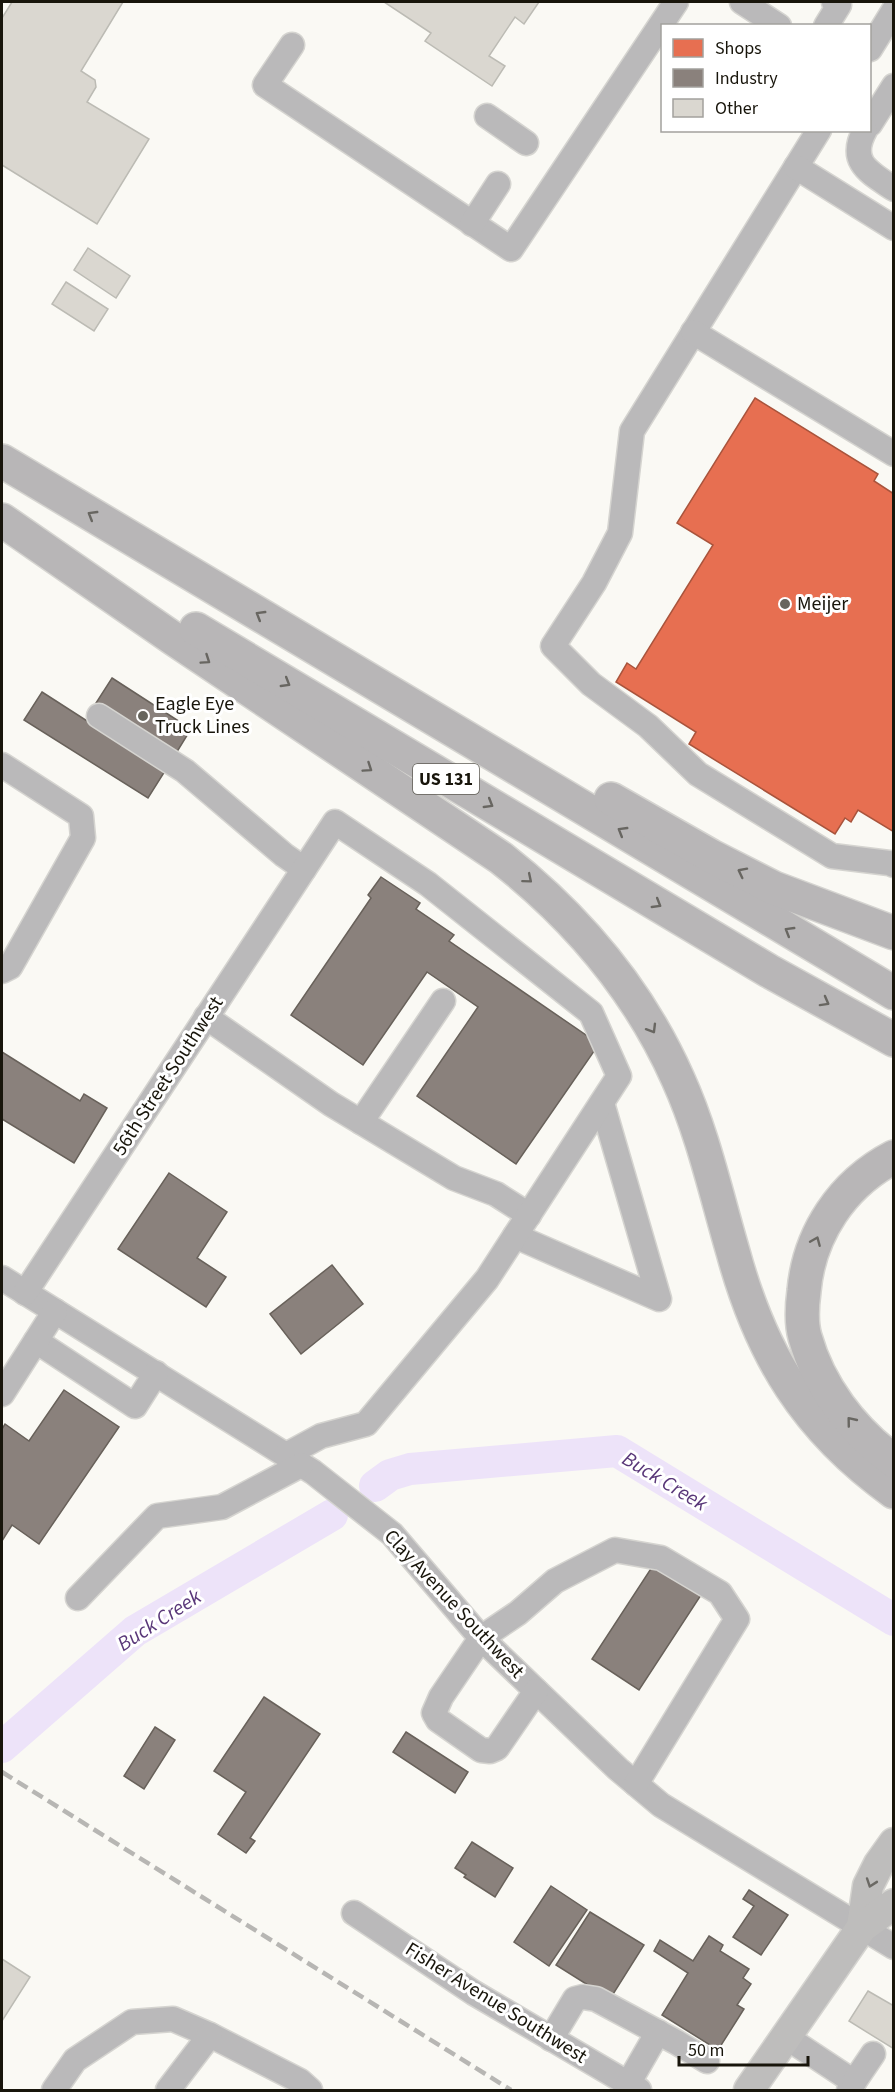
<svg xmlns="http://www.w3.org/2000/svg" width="895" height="2092" viewBox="0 0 895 2092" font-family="'Source Sans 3',sans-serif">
  <rect width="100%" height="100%" fill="#faf9f4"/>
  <!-- shops -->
  <path fill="#e76f51" stroke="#a9543c" stroke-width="1.5" d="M 755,398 L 878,474 L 874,481 L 894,494 L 894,832 L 858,810 L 851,822 L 845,818 L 835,834 L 689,744 L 696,732 L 616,682 L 627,663 L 636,669 L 713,545 L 677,523 Z"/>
  <!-- industry -->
  <g fill="#8a817c" stroke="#68615a" stroke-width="1.5">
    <path d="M 112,678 L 191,729 L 175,755 L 96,703 Z"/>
    <path d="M 42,692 L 165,771 L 148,798 L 24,720 Z"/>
    <path d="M 381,877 L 420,903 L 416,909 L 454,935 L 449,941 L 599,1044 L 516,1164 L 417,1096 L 478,1007 L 427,972 L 363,1065 L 291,1015 L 371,898 L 368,895 Z"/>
    <path d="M 2,1052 L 80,1101 L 84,1094 L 107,1108 L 74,1163 L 2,1119 Z"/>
    <path d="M 169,1173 L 227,1212 L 197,1258 L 226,1277 L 206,1307 L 118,1249 Z"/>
    <path d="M 332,1265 L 363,1304 L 301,1354 L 270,1314 Z"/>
    <path d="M 64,1390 L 119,1427 L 39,1544 L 12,1525 L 2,1541 L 2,1429 L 5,1424 L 29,1441 Z"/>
    <path d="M 654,1564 L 701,1595 L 639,1690 L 592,1659 Z"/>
    <path d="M 264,1697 L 320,1734 L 250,1838 L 255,1841 L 246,1853 L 218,1834 L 246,1792 L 214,1771 Z"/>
    <path d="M 155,1727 L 175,1740 L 144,1789 L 124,1776 Z"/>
    <path d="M 406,1732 L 468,1772 L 455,1793 L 393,1752 Z"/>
    <path d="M 472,1842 L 513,1868 L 495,1897 L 464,1877 L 466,1875 L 455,1868 Z"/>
    <path d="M 551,1886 L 587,1910 L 549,1966 L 514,1942 Z"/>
    <path d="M 749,1890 L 788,1915 L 761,1955 L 733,1937 L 754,1906 L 743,1899 Z"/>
    <path d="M 590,1912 L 644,1945 L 610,1999 L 556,1965 Z"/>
    <path d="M 709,1936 L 723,1945 L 720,1951 L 749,1969 L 743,1978 L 751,1984 L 737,2005 L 744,2009 L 718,2050 L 662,2015 L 688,1973 L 654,1951 L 660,1940 L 693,1961 Z"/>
  </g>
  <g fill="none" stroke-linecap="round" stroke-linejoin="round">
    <!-- river -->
    <g stroke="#ede3f9" stroke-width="32">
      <path d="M 375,1486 L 390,1475 L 410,1469 L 617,1451 L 894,1620"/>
      <path d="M 2,1747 L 135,1631 L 332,1515"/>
    </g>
  </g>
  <!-- building -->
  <g fill="#dad7d0" stroke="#bcbbb4" stroke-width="1.5">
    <path d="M 12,2 L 123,2 L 81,71 L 95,80 L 96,87 L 87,102 L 149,139 L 97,224 L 2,165 L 2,18 Z"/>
    <path d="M 384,2 L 539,2 L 524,24 L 515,17 L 489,56 L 505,66 L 492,86 L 425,41 L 431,33 Z"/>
    <path d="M 88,248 L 130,276 L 116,298 L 74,270 Z"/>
    <path d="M 66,282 L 108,309 L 94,331 L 52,304 Z"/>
    <path d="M 2,1959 L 30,1977 L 2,2021 Z"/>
    <path d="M 868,1991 L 894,2006 L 894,2049 L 849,2021 Z"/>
  </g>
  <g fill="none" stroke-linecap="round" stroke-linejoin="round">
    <defs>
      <g id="minor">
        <path d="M 742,2 L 779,26"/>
        <path d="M 826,26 L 839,5 L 834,2"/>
        <path d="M 292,45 L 265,85 L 511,249 L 676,2"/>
        <path d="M 870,49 L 894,10"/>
        <path d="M 487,116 L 526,143"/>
        <path d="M 870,124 L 894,86"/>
        <path d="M 819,130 L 632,431 L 620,533 L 594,583 L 553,646 L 591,684 L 648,726 L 698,774 L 832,856 L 889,863 L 894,865"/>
        <path d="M 865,130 C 847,163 871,173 894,189"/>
        <path d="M 796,167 L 894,228"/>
        <path d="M 472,224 L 498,184"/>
        <path d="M 693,332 L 894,454"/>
        <path d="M 99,716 L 185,771 L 284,855 L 304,869"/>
        <path d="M 2,765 L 81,816 L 83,838 L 10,967 L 2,971"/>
        <path d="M 206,1017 L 331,1104 L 454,1178 L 496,1194 L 529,1215"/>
        <path d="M 361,1122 L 443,1001"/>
        <path d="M 515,1236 L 659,1299 L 602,1103"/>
        <path d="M 2,1278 L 313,1472 L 392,1534 L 481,1638 L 618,1769 L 661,1805 L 894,1947"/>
        <path d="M 25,1293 L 335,822 L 428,884 L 591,1013 L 619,1076 L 487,1279 L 366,1424 L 321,1436 L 286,1455"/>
        <path d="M 36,1341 L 135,1406 L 156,1373"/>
        <path d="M 2,1394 L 55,1311"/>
        <path d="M 78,1598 L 157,1516 L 222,1507 L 301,1465"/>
        <path d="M 536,1691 L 497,1748 L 490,1751 L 481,1750 L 438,1720 L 434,1713 L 441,1697 L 481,1638 L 518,1613 L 555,1581 L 615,1550 L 661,1558 L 720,1593 L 737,1619 L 636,1784"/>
        <path d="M 354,1913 L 474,1993 L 639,2090"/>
        <path d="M 786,2037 L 854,2082 L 849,2090"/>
        <path d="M 551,2039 L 575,1999 L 583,1997 L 596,1999 L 676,2042 L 707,2061"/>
        <path d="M 854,2082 L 873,2054"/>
        <path d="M 628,2084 L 658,2032"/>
        <path d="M 54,2090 L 75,2060 L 132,2022 L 173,2019 L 210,2035 L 300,2081 L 310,2090"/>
        <path d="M 168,2090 L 210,2035"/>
      </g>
      <g id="major">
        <path d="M 862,1927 L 868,1886 L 879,1864 L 894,1843"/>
        <path d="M 749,2090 L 862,1927 L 894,1904"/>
      </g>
      <g id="highway">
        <path d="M 2,461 L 894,993"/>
        <path d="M 2,520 L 174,639 L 501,858 C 576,917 639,991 678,1079 C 703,1134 716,1194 733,1252 C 761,1355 806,1429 894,1492"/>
        <path d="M 196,629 L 769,971 L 894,1040"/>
        <path d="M 611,799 L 711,856 L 774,888 L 894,933"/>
        <path d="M 894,1157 C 842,1184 809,1234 804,1291 C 802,1306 801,1323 805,1337 C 819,1387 852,1430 894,1461"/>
      </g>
    </defs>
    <!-- minor casing -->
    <use href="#minor" stroke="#d5d4d0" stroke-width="27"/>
    <!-- major casing -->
    <use href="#major" stroke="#d5d4d0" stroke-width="33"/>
    <!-- highway casing -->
    <use href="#highway" stroke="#d5d4d0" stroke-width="36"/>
    <!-- minor -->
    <use href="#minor" stroke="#bab9ba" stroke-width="24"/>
    <!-- major -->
    <use href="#major" stroke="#bebdbc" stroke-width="30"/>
    <!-- highway -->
    <use href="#highway" stroke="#b8b6b7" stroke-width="33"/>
    <!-- rail -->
    <path stroke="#b7b6b3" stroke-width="4.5" stroke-dasharray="12 6" stroke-linecap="butt" d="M 2,1772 L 511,2090"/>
  </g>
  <!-- one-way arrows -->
  <defs><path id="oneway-chevron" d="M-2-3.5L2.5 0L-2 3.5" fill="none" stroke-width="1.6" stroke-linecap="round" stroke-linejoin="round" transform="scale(1.5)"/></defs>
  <g stroke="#686661">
    <use href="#oneway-chevron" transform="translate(92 515) rotate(-149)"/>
    <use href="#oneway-chevron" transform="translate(260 615) rotate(-149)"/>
    <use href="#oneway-chevron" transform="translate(206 660) rotate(34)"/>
    <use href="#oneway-chevron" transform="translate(286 683) rotate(31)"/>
    <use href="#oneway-chevron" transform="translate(368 768) rotate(34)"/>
    <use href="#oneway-chevron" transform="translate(489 804) rotate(31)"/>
    <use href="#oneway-chevron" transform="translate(622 831) rotate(-149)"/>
    <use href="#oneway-chevron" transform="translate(742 872) rotate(-153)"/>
    <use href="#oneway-chevron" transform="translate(528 879) rotate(40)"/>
    <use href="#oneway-chevron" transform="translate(657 904) rotate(31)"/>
    <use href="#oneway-chevron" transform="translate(789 931) rotate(-149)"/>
    <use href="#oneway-chevron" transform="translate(825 1002) rotate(29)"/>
    <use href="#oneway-chevron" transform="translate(652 1029) rotate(59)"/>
    <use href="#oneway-chevron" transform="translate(816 1241) rotate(-67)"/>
    <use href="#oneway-chevron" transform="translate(851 1421) rotate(-129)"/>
  </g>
  <use stroke="#6b6964" href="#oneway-chevron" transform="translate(871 1883) rotate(109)"/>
  <!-- markers -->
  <g fill="#67655d" stroke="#fff" stroke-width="2">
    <circle cx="785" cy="604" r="6"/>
    <circle cx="143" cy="716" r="6"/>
  </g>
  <g text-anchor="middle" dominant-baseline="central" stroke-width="6" stroke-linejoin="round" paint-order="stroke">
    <!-- shield labels -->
    <rect fill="#fff" stroke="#5d5b54" stroke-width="1.5" x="413" y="764" width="66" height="30" rx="4.5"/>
    <g font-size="18" font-weight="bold" fill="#18150b">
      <text x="446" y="779">US 131</text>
    </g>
    <!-- poi labels -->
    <g font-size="20" fill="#18150b" stroke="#fff" text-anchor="start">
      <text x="797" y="604">Meijer</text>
      <text x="155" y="704">Eagle Eye<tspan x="155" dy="23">Truck Lines</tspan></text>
    </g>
    <!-- street labels -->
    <g font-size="20" fill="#18150b" stroke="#fff">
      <text transform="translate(168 1076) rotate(-57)">56th Street Southwest</text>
      <text transform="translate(454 1604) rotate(47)">Clay Avenue Southwest</text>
      <text transform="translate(496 2003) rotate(32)">Fisher Avenue Southwest</text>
    </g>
    <!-- water labels -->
    <g font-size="21" font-style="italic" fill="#593779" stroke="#fff">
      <text transform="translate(665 1481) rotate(31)">Buck Creek</text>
      <text transform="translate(159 1620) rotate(-33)">Buck Creek</text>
    </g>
  </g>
  <!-- border -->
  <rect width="895" height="2092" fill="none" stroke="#18150b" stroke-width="6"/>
  <!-- legend -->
  <rect x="661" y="24" width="210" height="108" fill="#ffffff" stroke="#a3a19d" stroke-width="1.5"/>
  <rect x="673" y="39" width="30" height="18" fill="#e76f51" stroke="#a3a19d" stroke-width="1.5"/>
  <text x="715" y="54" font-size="18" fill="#18150b">Shops</text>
  <rect x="673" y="69" width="30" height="18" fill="#8a817c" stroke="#a3a19d" stroke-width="1.5"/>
  <text x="715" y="84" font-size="18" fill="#18150b">Industry</text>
  <rect x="673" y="99" width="30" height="18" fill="#dad7d0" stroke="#a3a19d" stroke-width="1.5"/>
  <text x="715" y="114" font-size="18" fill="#18150b">Other</text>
  <!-- scale -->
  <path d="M679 2056v9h129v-9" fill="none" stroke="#18150b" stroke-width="3"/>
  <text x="688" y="2056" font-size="18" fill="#18150b" stroke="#ffffff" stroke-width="4.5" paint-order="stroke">50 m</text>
</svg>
